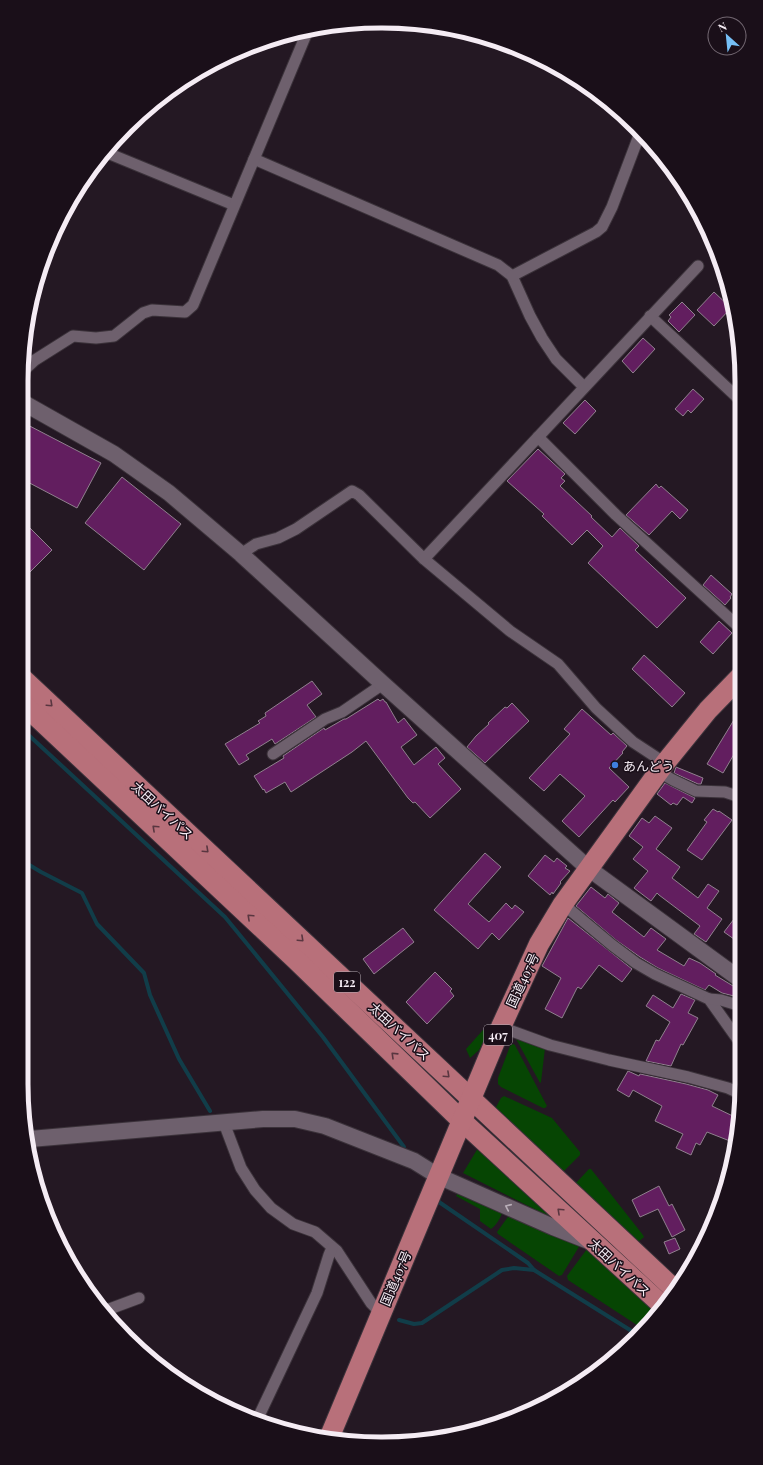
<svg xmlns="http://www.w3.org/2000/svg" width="763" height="1465" viewBox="0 0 763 1465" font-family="'Playfair Display','Noto Sans JP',serif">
  <rect width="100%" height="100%" fill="#241823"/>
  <!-- green -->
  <g fill="#064503">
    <path d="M 483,1030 L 487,1030 L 488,1033 L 479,1050 L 470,1058 L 466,1049 Z"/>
    <path d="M 515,1037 L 545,1048 L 541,1082 L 540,1083 Z"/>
    <path d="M 513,1044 L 515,1045 L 547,1106 L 545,1108 L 543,1108 L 501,1087 L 498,1084 L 498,1078 L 510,1046 Z"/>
    <path d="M 504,1096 L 552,1118 L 580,1152 L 580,1155 L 564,1171 L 561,1172 L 497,1110 L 496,1107 L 501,1098 Z"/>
    <path d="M 478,1148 L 564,1224 L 463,1173 Z"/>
    <path d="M 589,1169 L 591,1169 L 643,1235 L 644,1237 L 638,1242 L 577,1186 L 576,1183 Z"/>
    <path d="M 459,1191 L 503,1211 C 501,1217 496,1226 491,1229 L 480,1221 L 480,1209 L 456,1196 Z"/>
    <path d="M 510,1214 L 580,1245 L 562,1275 L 559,1276 L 498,1234 L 497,1232 Z"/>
    <path d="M 587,1249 L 656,1311 L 643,1329 L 568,1280 L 567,1276 Z"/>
  </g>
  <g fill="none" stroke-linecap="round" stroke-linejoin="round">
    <!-- stream -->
    <g stroke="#113d49" stroke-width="4">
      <path d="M 21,728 L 225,917 L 323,1037 L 404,1147"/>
      <path d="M 21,860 L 41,872 L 82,893 L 97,924 L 144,973 L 150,995 L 179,1059 L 210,1111"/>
      <path d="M 439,1202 L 528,1263 L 534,1270 L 638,1335"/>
      <path d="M 399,1320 L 414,1324 L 422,1323 L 502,1270 L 514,1268 L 534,1270"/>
    </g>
  </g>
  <!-- building -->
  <g fill="#621e5f" stroke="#90808e">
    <path d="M 714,292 L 731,308 L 714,326 L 697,310 Z"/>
    <path d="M 682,302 L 695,315 L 679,332 L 668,321 L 671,317 L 669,315 Z"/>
    <path d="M 643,338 L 655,349 L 633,373 L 622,361 Z"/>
    <path d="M 693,389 L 704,399 L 691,413 L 688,410 L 683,416 L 675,409 Z"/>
    <path d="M 585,400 L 596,411 L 575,434 L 563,423 Z"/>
    <path d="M 22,422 L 101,463 L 77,508 L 22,479 Z"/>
    <path d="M 538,449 L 565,474 L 561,478 L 565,481 L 560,486 L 592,516 L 591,517 L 612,537 L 620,528 L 639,546 L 635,550 L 686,598 L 657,628 L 588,563 L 603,546 L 587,530 L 572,545 L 542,516 L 544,514 L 507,481 Z"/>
    <path d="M 122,477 L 181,524 L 144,570 L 85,523 Z"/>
    <path d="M 656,484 L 659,488 L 661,486 L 688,510 L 680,519 L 672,511 L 649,535 L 626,515 Z"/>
    <path d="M 22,520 L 52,550 L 22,580 Z"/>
    <path d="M 711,575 L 732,594 L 730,597 L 731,598 L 725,605 L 703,585 Z"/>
    <path d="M 719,621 L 732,633 L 713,654 L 700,642 Z"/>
    <path d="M 644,655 L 685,693 L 672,707 L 632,669 Z"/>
    <path d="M 312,681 L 322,694 L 307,705 L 316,717 L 275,744 L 272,739 L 246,755 L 249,759 L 239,765 L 225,744 L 260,723 L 258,721 L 266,716 L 265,713 Z"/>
    <path d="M 378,699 L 380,701 L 383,699 L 385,702 L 386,702 L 398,723 L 404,718 L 417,735 L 401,747 L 414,765 L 436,747 L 445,758 L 438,764 L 461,789 L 430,818 L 415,802 L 413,803 L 408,798 L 366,741 L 352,752 L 291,792 L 285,782 L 266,793 L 264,789 L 263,790 L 254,776 L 284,758 L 283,756 L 324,728 L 325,730 L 344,719 L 346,719 Z"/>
    <path d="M 512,703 L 529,721 L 485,763 L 467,747 L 476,736 L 489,724 L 488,723 L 505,707 L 507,708 Z"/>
    <path d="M 582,709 L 611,735 L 613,733 L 627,746 L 622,752 L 623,753 L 609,768 L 629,787 L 615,802 L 613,800 L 579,837 L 562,821 L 585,796 L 560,774 L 544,791 L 529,778 L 570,734 L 564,729 Z"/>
    <path d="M 740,710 L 740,744 L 723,773 L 707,764 Z"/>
    <path d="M 676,767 L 703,778 L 701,784 L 698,784 L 674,773 Z"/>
    <path d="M 665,783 L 695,798 L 692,803 L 683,797 L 677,805 L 673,803 L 671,805 L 657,794 Z"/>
    <path d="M 713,809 L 718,812 L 719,811 L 732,820 L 702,860 L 687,850 L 707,822 L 704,820 Z"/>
    <path d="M 655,816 L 672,828 L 656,849 L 680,867 L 672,878 L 698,898 L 708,884 L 719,891 L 707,908 L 722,919 L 706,942 L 694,934 L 700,926 L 659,895 L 657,893 L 651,901 L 634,888 L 648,871 L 633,859 L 643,847 L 629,836 L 642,818 L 649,823 Z"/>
    <path d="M 485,853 L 501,867 L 468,904 L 489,922 L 506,903 L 512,909 L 515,905 L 524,912 L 499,940 L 492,933 L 478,949 L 434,910 Z"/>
    <path d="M 545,855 L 554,862 L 557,858 L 567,866 L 565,868 L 570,871 L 560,882 L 561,883 L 553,894 L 552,892 L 550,895 L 528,876 Z"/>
    <path d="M 591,887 L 605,898 L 608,894 L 619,903 L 612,912 L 644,937 L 651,928 L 666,939 L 657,950 L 684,966 L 689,958 L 700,963 L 716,974 L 715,975 L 738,989 L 734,996 L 722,993 L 709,985 L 705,990 L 658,968 L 640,957 L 616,940 L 576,906 Z"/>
    <path d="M 741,910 L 741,944 L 724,932 Z"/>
    <path d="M 568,918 L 632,969 L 622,982 L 599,965 L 581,989 L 578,987 L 577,988 L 562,1018 L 545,1009 L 561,978 L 542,966 Z"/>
    <path d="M 403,928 L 414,942 L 374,974 L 363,959 Z"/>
    <path d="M 435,972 L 452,989 L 450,991 L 454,996 L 427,1024 L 406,1002 Z"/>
    <path d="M 681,994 L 695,1000 L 688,1013 L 698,1018 L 683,1045 L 681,1044 L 671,1066 L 646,1061 L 656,1040 L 659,1041 L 670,1022 L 646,1006 L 653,995 L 673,1008 Z"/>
    <path d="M 628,1071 L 639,1076 L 640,1074 L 686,1084 L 708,1090 L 718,1095 L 712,1106 L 739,1119 L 735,1143 L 707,1132 L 700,1145 L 696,1143 L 691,1155 L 676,1148 L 683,1134 L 655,1121 L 662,1106 L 633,1090 L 629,1097 L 617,1090 Z"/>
    <path d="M 659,1186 L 669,1206 L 672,1204 L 685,1230 L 672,1237 L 658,1209 L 640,1217 L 632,1200 Z"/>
    <path d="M 675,1238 L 680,1249 L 669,1254 L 664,1242 Z"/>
  </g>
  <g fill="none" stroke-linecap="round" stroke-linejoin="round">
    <defs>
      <g id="street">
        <path d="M 105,152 L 234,205"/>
        <path d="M 254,159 L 498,265 L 512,276 L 530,316 L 542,338 L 556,359 L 584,387"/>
        <path d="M 512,276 L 596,232 L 602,227 L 612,207 L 640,133"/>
        <path d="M 650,316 L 739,399"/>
        <path d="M 22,372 L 35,360 L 73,336 L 96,338 L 114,336 L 143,313 L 152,310 L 185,312 L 193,305 L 308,30"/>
        <path d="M 538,437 L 616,515 L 740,628"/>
        <path d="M 241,554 L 256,544 L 278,538 L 296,529 L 352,491 L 359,495 L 424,559 L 510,631 L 558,664 L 596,708 L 633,742 L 665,763"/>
        <path d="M 424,559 L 698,266"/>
        <path d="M 273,754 L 325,719 L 342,712 L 383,684"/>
        <path d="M 659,772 L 673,780 L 696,791 L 725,792 L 740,797"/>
        <path d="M 563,904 L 612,945 L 636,963 L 655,974 L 709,999 L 741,1044"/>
        <path d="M 709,999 L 721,1000 L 741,1006"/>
        <path d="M 501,1027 L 550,1045 L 609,1060 L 688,1077 L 728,1088 L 741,1094"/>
        <path d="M 224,1123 L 241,1168 L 255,1190 L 271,1208 L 293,1224 L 315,1232 L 337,1251 L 371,1303 L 381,1313"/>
        <path d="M 104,1311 L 139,1298"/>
        <path d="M 258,1418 L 317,1293 L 329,1255 L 332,1248"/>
      </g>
      <g id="secondary">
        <path d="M 22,402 L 114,454 L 169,493 L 241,554 L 383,684 L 588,868 L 741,980"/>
        <path d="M 30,1139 L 263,1119 L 295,1119 L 325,1126 L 414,1161 L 438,1176 L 553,1227 L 591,1242"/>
      </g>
      <g id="highway">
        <path d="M 21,677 L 673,1288"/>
        <path d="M 21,702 L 296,960 L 462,1121 L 661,1304"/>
        <path d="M 330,1436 L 501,1027 L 539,944 L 563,904 L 665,763 L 708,710 L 740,677"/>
      </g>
    </defs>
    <!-- street casing -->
    <use href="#street" stroke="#3b323a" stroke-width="13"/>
    <!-- secondary casing -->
    <use href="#secondary" stroke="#3b323a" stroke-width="18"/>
    <!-- highway casing -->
    <use href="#highway" stroke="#3b323a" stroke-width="22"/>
    <!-- street -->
    <use href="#street" stroke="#6e606d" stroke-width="11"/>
    <!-- secondary -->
    <use href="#secondary" stroke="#6e606d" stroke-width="16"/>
    <!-- highway -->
    <use href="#highway" stroke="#b8707a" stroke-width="20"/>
  </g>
  <!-- one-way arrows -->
  <defs><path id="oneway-chevron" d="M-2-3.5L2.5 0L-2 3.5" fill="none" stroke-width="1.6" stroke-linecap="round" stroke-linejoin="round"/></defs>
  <g stroke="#593640">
    <use href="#oneway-chevron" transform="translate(50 704) rotate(43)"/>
    <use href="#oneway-chevron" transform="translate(155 828) rotate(-137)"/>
    <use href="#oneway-chevron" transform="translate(206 850) rotate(43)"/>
    <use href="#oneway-chevron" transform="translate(250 917) rotate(-137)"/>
    <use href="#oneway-chevron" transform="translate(301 939) rotate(43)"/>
    <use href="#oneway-chevron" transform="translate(394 1055) rotate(-136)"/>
    <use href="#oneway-chevron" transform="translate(447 1075) rotate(43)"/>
    <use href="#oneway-chevron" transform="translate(560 1211) rotate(-137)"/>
  </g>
  <use stroke="#b8adb7" href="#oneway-chevron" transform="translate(508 1207) rotate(-156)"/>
  <!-- markers -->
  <circle fill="#3f7fe0" stroke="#1a0f19" stroke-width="1.5" cx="615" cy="765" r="4"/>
  <g text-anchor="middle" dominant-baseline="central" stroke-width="3" stroke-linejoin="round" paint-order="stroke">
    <!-- shield labels -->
    <g fill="#1a0f19" stroke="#b3aab2" stroke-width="1">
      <rect x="334" y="972" width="26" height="20" rx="3"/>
      <rect x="484" y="1025" width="28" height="20" rx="3"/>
    </g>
    <g font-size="12" font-weight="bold" fill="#f5ecf4">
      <text x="347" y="982">122</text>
      <text x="498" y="1035">407</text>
    </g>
    <!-- poi labels -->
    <g font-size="13" fill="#f5ecf4" stroke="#1a0f19" text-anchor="start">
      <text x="623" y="765">あんどう</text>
    </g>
    <!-- street labels -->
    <g font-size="13" fill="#f5ecf4" stroke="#1a0f19">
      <text transform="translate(163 810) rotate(43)">太田バイパス</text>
      <text transform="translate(522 980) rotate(-65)">国道407号</text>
      <text transform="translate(400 1031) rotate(43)">太田バイパス</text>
      <text transform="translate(620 1267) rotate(43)">太田バイパス</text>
      <text transform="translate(395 1278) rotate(-67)">国道407号</text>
    </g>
  </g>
  <!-- crop -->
  <path d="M0 0H763V1465H0ZM381 28H382A353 353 0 0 1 735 381V1084A353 353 0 0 1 382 1437H381A353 353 0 0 1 28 1084V381A353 353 0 0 1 381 28Z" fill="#1a0f19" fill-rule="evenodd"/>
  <path fill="none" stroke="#f5ecf4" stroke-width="5" d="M381 28H382A353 353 0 0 1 735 381V1084A353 353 0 0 1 382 1437H381A353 353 0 0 1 28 1084V381A353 353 0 0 1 381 28Z"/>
  <!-- north arrow -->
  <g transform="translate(727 36) rotate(333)"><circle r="19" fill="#1a0f19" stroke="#726771"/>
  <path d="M0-3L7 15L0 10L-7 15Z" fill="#76c0f7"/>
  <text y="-6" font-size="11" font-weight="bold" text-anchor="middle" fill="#f5ecf4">N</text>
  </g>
</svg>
